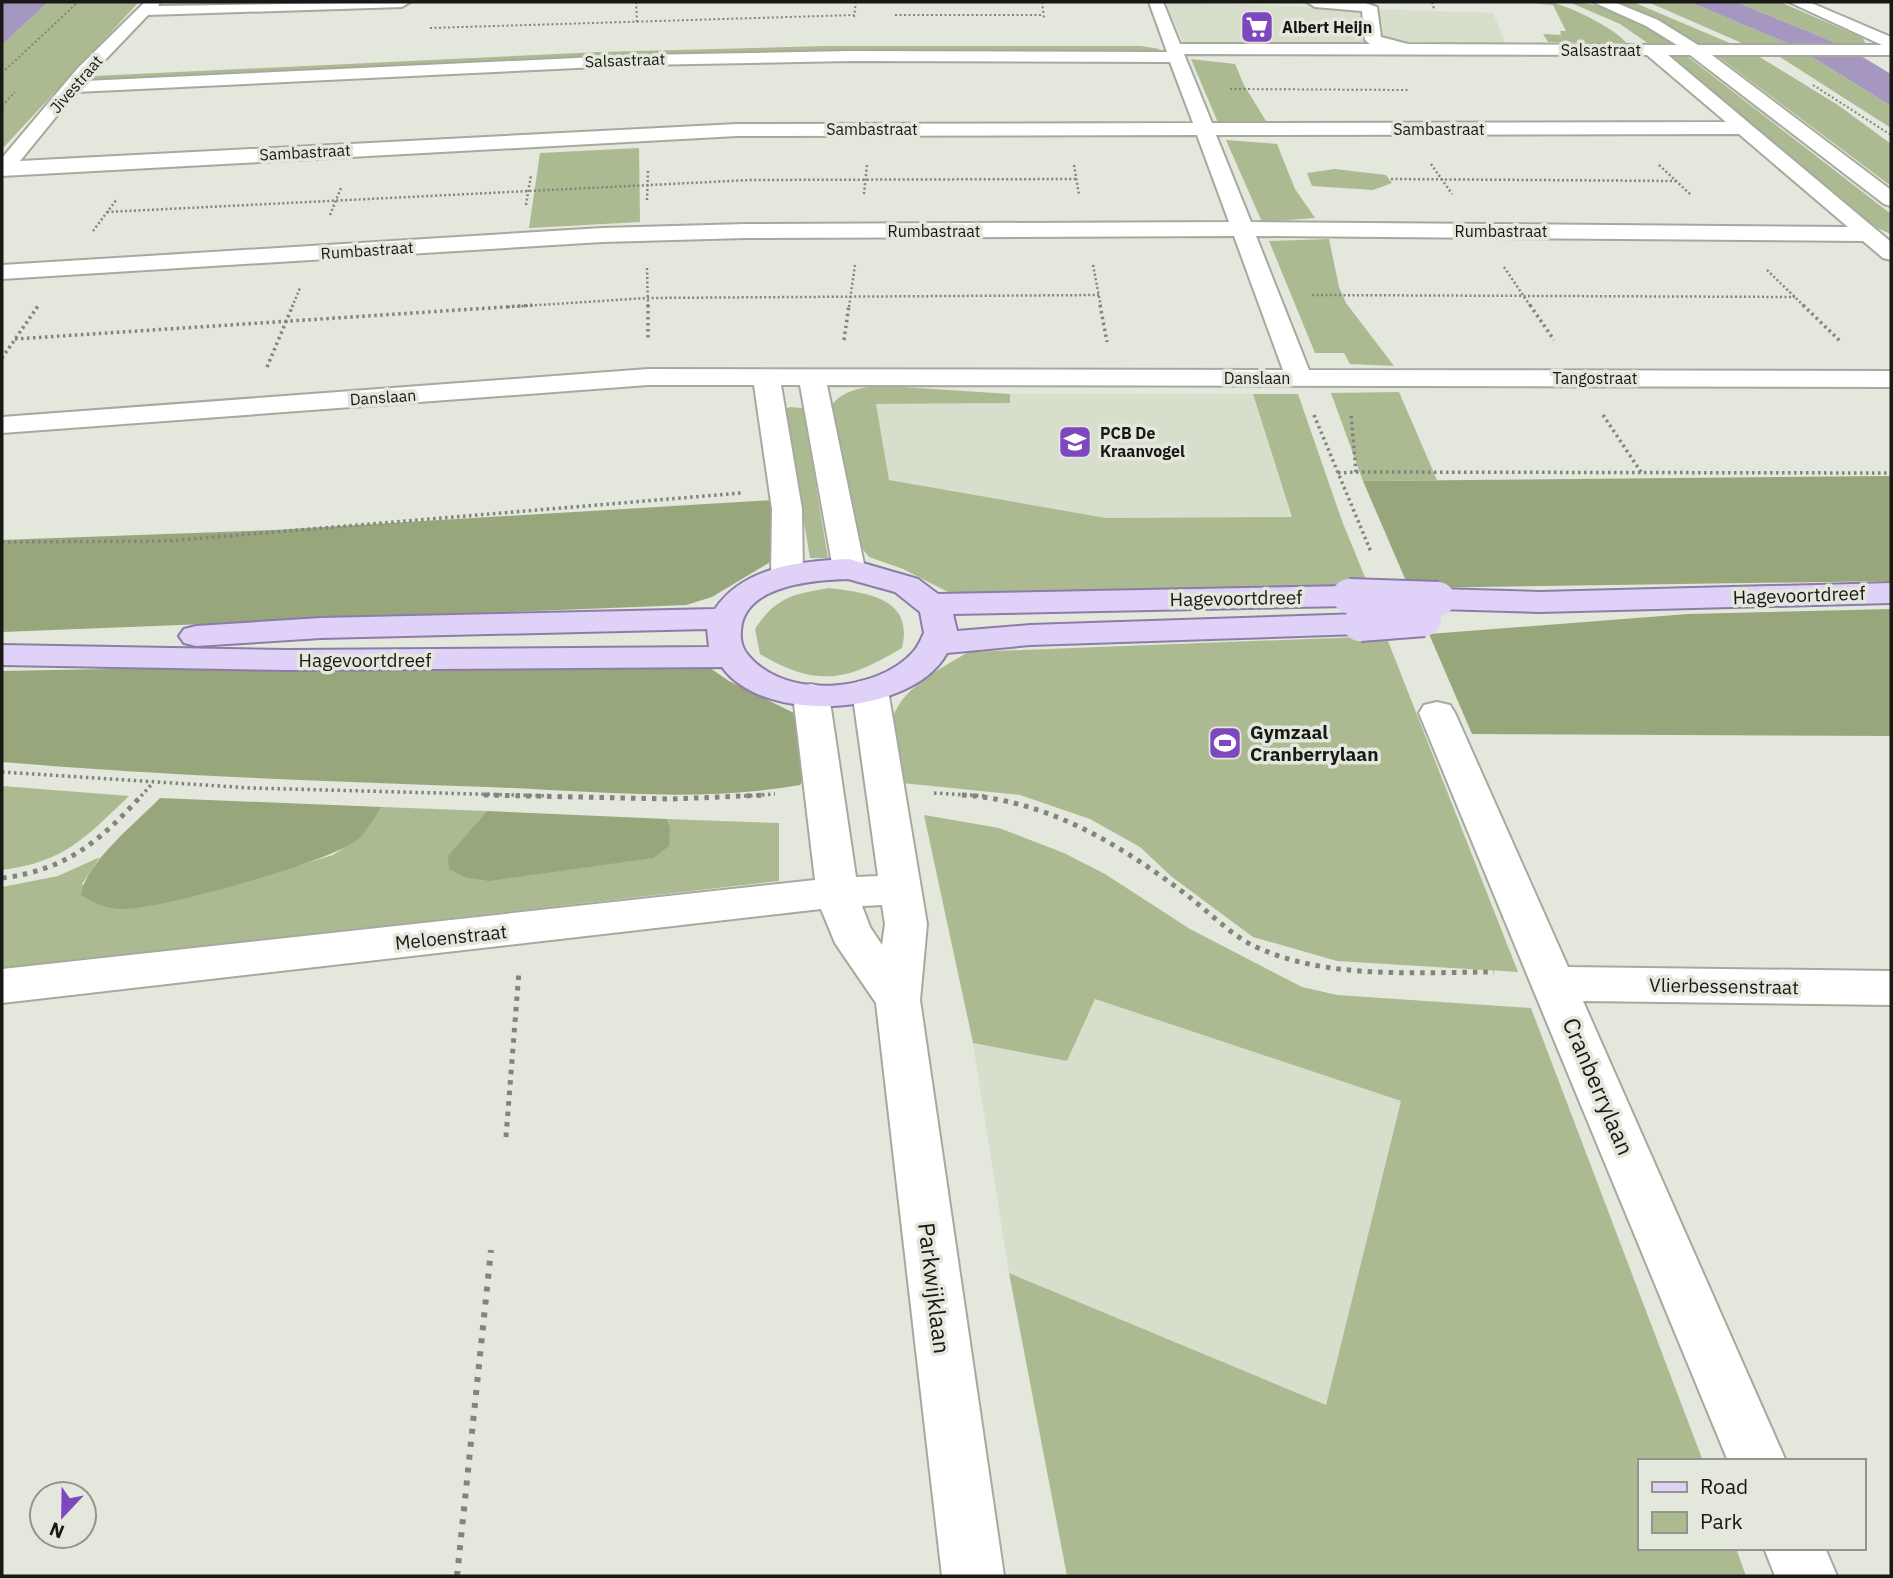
<svg xmlns="http://www.w3.org/2000/svg" width="1893" height="1578" viewBox="0 0 1893 1578" font-family="'IBM Plex Sans',sans-serif">
  <rect width="100%" height="100%" fill="#e3e7dc"/>
  <!-- built -->
  <g fill="#d7decc">
    <path d="M 1165,2 L 1493,13 L 1506,44 L 1356,47 L 1184,44 Z"/>
    <path d="M 1010,394 L 1253,394 L 1293,517 L 1106,518 L 889,480 L 876,404 L 1010,403 Z"/>
    <path d="M 1095,999 L 1401,1101 L 1326,1406 L 1009,1273 L 973,1043 L 1067,1061 Z"/>
  </g>
  <!-- green -->
  <g fill="#acba91">
    <path d="M 48,2 L 139,2 L 2,149 L 2,45 Z"/>
    <path d="M 1522,2 C 1530,2 1541,0 1549,2 C 1568,5 1617,29 1627,44 L 1548,42 L 1543,34 L 1561,35 L 1560,31 L 1566,31 L 1553,5 Z"/>
    <path d="M 1569,2 C 1608,2 1642,24 1674,44 L 1649,44 L 1620,24 Z"/>
    <path d="M 1615,2 L 1633,2 L 1732,44 L 1701,45 L 1656,18 Z"/>
    <path d="M 1648,2 L 1690,2 L 1796,47 L 1751,47 Z"/>
    <path d="M 1736,2 L 1780,2 L 1863,38 L 1867,47 L 1846,47 Z"/>
    <path d="M 826,46 L 1141,46 L 1160,49 L 1152,53 L 826,53 L 87,84 L 94,76 L 599,52 Z"/>
    <path d="M 1777,55 L 1809,55 L 1891,106 L 1891,128 Z"/>
    <path d="M 1660,56 L 1687,56 L 1891,214 L 1891,234 L 1868,224 L 1764,137 L 1766,135 L 1751,129 Z"/>
    <path d="M 1717,56 L 1758,56 L 1838,105 L 1891,144 L 1891,186 Z"/>
    <path d="M 1191,59 L 1235,64 L 1244,85 L 1266,121 L 1219,125 Z"/>
    <path d="M 1226,140 L 1277,144 L 1295,189 L 1315,218 L 1262,222 Z"/>
    <path d="M 639,148 L 640,222 L 529,228 L 540,153 Z"/>
    <path d="M 1335,169 L 1386,175 L 1392,183 L 1373,190 L 1312,186 L 1307,173 Z"/>
    <path d="M 1329,239 L 1339,287 L 1346,303 L 1394,366 L 1350,364 L 1344,353 L 1315,353 L 1269,241 Z"/>
    <path d="M 887,386 L 1010,394 L 1010,403 L 876,404 L 889,480 L 1106,518 L 1292,517 L 1253,394 L 1298,394 L 1342,521 L 1369,587 L 980,598 L 950,593 L 903,569 L 869,557 L 861,547 L 830,407 C 844,388 865,387 887,386 Z"/>
    <path d="M 1399,392 L 1437,480 L 1363,481 L 1331,393 Z"/>
    <path d="M 790,407 L 803,408 L 828,558 L 810,558 L 785,409 Z"/>
    <path d="M 829,588 C 868,593 914,598 902,648 C 847,681 817,688 760,654 L 755,629 C 776,597 793,594 829,588 Z"/>
    <path d="M 1386,636 L 1518,972 L 1337,961 L 1253,937 L 1172,877 L 1140,847 L 1090,819 L 1020,795 L 902,783 C 898,766 889,741 891,725 C 897,689 941,669 968,652 Z"/>
    <path d="M 2,786 L 129,796 C 86,837 65,862 2,870 Z"/>
    <path d="M 382,807 L 487,811 L 448,857 L 670,827 L 667,819 L 779,823 L 779,881 L 2,969 L 2,887 L 58,876 L 100,857 L 82,884 L 123,909 L 196,896 L 333,855 L 358,839 Z"/>
    <path d="M 924,815 L 999,828 L 1064,853 L 1105,874 L 1190,929 L 1302,987 L 1337,995 L 1531,1008 L 1703,1461 L 1639,1461 L 1639,1548 L 1736,1548 L 1746,1576 L 1067,1576 L 1009,1273 L 1326,1405 L 1401,1101 L 1095,999 L 1067,1061 L 973,1043 Z"/>
  </g>
  <!-- forest -->
  <g fill="#97a67b">
    <path d="M 1891,476 L 1891,581 L 1409,588 L 1363,481 Z"/>
    <path d="M 774,500 L 772,561 L 712,597 L 686,605 L 2,632 L 2,540 L 275,530 Z"/>
    <path d="M 1891,609 L 1891,736 L 1472,734 L 1429,634 L 1688,614 Z"/>
    <path d="M 382,664 L 707,666 L 729,681 L 794,713 L 807,774 L 800,785 C 698,803 591,791 488,787 C 326,781 164,776 2,762 L 2,671 Z"/>
    <path d="M 160,798 L 382,807 C 374,817 366,833 356,841 C 328,862 157,911 121,909 C 105,908 94,903 81,895 C 85,863 137,822 160,798 Z"/>
    <path d="M 487,811 L 667,819 L 670,827 L 669,846 L 653,858 L 489,881 L 464,877 L 449,869 L 448,856 Z"/>
  </g>
  <!-- water -->
  <g fill="#a697c1">
    <path d="M 2,2 L 48,2 L 2,45 Z"/>
    <path d="M 1690,2 L 1736,2 L 1846,47 L 1891,74 L 1891,106 L 1796,47 Z"/>
  </g>
  <g fill="none" stroke-linecap="round" stroke-linejoin="round">
    <defs>
      <g id="minor">
        <path d="M 145,2 L 160,2 L 158,6 L 410,2 L 402,7 L 148,15 L 85,81 L 640,55 L 851,51 L 1167,52 L 1149,2 L 1163,2 L 1180,44 L 1370,44 L 1365,40 L 1362,11 L 1315,7 L 1307,2 L 1362,2 L 1377,7 L 1381,37 L 1408,44 L 1677,45 L 1646,26 L 1593,2 L 1614,2 L 1658,20 L 1698,45 L 1882,45 L 1789,2 L 1809,2 L 1891,37 L 1891,55 L 1712,55 L 1891,190 L 1891,206 L 1884,204 L 1690,55 L 1668,55 L 1891,242 L 1891,260 L 1883,258 L 1863,241 L 1256,236 L 1309,370 L 1891,371 L 1891,387 L 827,385 L 865,569 L 860,576 L 849,579 L 838,576 L 833,569 L 800,385 L 781,385 L 802,509 L 803,576 L 798,583 L 787,586 L 776,583 L 771,576 L 772,509 L 754,385 L 648,385 L 2,433 L 2,417 L 648,369 L 1283,370 L 1234,236 L 745,238 L 602,242 L 2,279 L 2,265 L 602,228 L 745,224 L 1229,222 L 1197,135 L 737,136 L 2,176 L 2,158 L 77,69 ZM 1184,54 L 1647,55 L 1726,122 L 1212,123 ZM 851,61 L 1170,62 L 1193,123 L 737,124 L 20,161 L 76,92 L 640,65 ZM 1739,134 L 1848,227 L 1251,222 L 1216,135 Z"/>
        <path d="M 870,679 L 883,682 L 888,690 L 927,924 L 920,1000 L 1004,1576 L 942,1576 L 876,1003 L 835,943 L 821,909 L 2,1003 L 2,969 L 815,880 L 793,695 L 798,687 L 811,684 L 824,687 L 829,695 L 856,877 L 878,876 L 852,690 L 857,682 ZM 882,905 L 885,924 L 882,945 L 870,927 L 862,906 Z"/>
        <path d="M 1437,702 L 1450,705 L 1455,713 L 1568,967 L 1891,971 L 1891,1005 L 1583,1001 L 1786,1461 L 1728,1461 L 1419,713 L 1424,705 Z"/>
        <path d="M 1764,1548 L 1825,1548 L 1837,1576 L 1775,1576 Z"/>
      </g>
      <g id="major">
        <path d="M 849,559 L 918,579 L 938,594 L 1349,586 L 1361,589 L 1365,596 L 1361,603 L 1349,606 L 953,614 L 957,631 L 1030,625 L 1360,614 L 1372,617 L 1377,624 L 1372,631 L 1360,634 L 1030,645 L 947,653 C 913,716 764,726 722,667 L 288,670 L 2,665 L 2,645 L 288,650 L 709,647 L 707,629 L 321,638 L 196,646 L 184,643 L 179,636 L 184,629 L 196,626 L 321,618 L 715,609 C 744,566 802,561 849,559 ZM 848,579 L 895,592 L 920,612 L 924,633 C 921,639 918,647 913,652 C 876,693 785,700 748,655 C 742,648 740,639 741,630 C 744,585 814,580 848,579 Z"/>
        <path d="M 1891,583 L 1891,603 L 1540,612 L 1438,609 L 1426,606 L 1422,599 L 1426,592 L 1438,589 L 1540,592 Z"/>
      </g>
    </defs>
    <!-- minor casing -->
    <use href="#minor" stroke="#a5a99e" stroke-width="4"/>
    <!-- major casing -->
    <use href="#major" stroke="#8c7da6" stroke-width="4"/>
    <!-- path-far4 -->
    <g stroke="#82857d" stroke-width="2" stroke-dasharray="2 2.5" stroke-linecap="butt">
      <path d="M 636,2 L 637,22"/>
      <path d="M 1042,2 L 1044,18"/>
      <path d="M 1432,2 L 1434,9"/>
      <path d="M 895,15 L 1043,15"/>
      <path d="M 854,17 L 856,2"/>
      <path d="M 430,28 L 854,15"/>
      <path d="M 2,73 L 78,2"/>
      <path d="M 1813,85 L 1891,135"/>
      <path d="M 1230,89 L 1410,90"/>
      <path d="M 2,106 L 15,92"/>
    </g>
    <!-- path-far3 -->
    <g stroke="#82857d" stroke-width="2.5" stroke-dasharray="2 2.5" stroke-linecap="butt">
      <path d="M 1431,164 L 1452,194"/>
      <path d="M 1074,165 L 1079,195"/>
      <path d="M 1659,165 L 1691,195"/>
      <path d="M 1391,179 L 1676,181"/>
      <path d="M 864,194 L 867,165"/>
      <path d="M 647,200 L 648,170"/>
      <path d="M 526,205 L 531,175"/>
      <path d="M 107,212 L 750,180 L 1076,179"/>
      <path d="M 330,215 L 341,188"/>
      <path d="M 93,231 L 117,199"/>
      <path d="M 1093,265 L 1101,307"/>
      <path d="M 1504,267 L 1531,307"/>
      <path d="M 647,268 L 648,307"/>
      <path d="M 1767,270 L 1805,307"/>
      <path d="M 1312,295 L 1795,297"/>
      <path d="M 292,307 L 300,288"/>
      <path d="M 508,307 L 647,298 L 1099,295"/>
      <path d="M 849,307 L 855,265"/>
    </g>
    <!-- path-far2 -->
    <g stroke="#82857d" stroke-width="3.5" stroke-dasharray="2.5 3.5" stroke-linecap="butt">
      <path d="M 648,305 L 648,340"/>
      <path d="M 1100,305 L 1107,342"/>
      <path d="M 1530,305 L 1554,340"/>
      <path d="M 1803,305 L 1841,342"/>
      <path d="M 15,339 L 535,305"/>
      <path d="M 844,340 L 849,305"/>
      <path d="M 2,358 L 38,306"/>
      <path d="M 267,367 L 293,305"/>
      <path d="M 1314,415 L 1371,552"/>
      <path d="M 1603,415 L 1641,472"/>
      <path d="M 1356,472 L 1891,473"/>
      <path d="M 1338,473 L 1356,472 L 1351,414"/>
      <path d="M 2,542 L 168,541 L 741,493"/>
      <path d="M 2,772 L 251,788 L 551,796"/>
      <path d="M 934,793 L 986,796"/>
      <path d="M 141,796 L 151,785"/>
      <path d="M 744,796 L 775,794"/>
    </g>
    <!-- path-far1 -->
    <g stroke="#82857d" stroke-width="5" stroke-dasharray="4.5 6" stroke-linecap="butt">
      <path d="M 484,795 L 672,799 L 767,795"/>
      <path d="M 962,795 C 1048,800 1121,845 1188,896 C 1209,912 1232,936 1256,947 C 1329,980 1416,972 1494,972"/>
      <path d="M 2,878 C 67,870 100,841 142,795"/>
      <path d="M 506,1137 L 519,971"/>
    </g>
    <!-- path -->
    <path stroke="#82857d" stroke-width="6" stroke-dasharray="5 8" stroke-linecap="butt" d="M 457,1576 L 491,1250"/>
    <!-- minor -->
    <use href="#minor" fill="#fff" fill-rule="evenodd"/>
    <!-- major -->
    <use href="#major" fill="#e0d1f8" fill-rule="evenodd"/>
    <defs>
      <g id="major-bridge">
        <path d="M 1349,596 L 1438,599"/>
        <path d="M 1360,624 L 1424,619"/>
      </g>
    </defs>
    <!-- major-bridge casing -->
    <use href="#major-bridge" stroke="#8c7da6" stroke-width="38" stroke-linecap="butt"/>
    <!-- major-bridge -->
    <use href="#major-bridge" stroke="#e0d1f8" stroke-width="34"/>
  </g>
  <!-- icons -->
  <defs>
    <symbol id="supermarket-square" viewBox="-11 -11 22 22"><rect x="-9" y="-9" width="18" height="18" rx="4" fill="#7d47be" stroke="#e3e7dc"/><path d="M-6-5.5h2.5l.6 2H6L4.5 2H-2.5L-4.4-4H-6ZM-1.5 3.2a1.3 1.3 0 1 0 .1 0ZM3 3.2a1.3 1.3 0 1 0 .1 0Z" fill="#fff"/></symbol>
    <symbol id="school-square" viewBox="-11 -11 22 22"><rect x="-9" y="-9" width="18" height="18" rx="4" fill="#7d47be" stroke="#e3e7dc"/><path d="M0-5L7-2L0 1L-7-2ZM-4 1L0 2.5L4 1V4Q0 6-4 4Z" fill="#fff"/></symbol>
    <symbol id="stadium-square" viewBox="-11 -11 22 22"><rect x="-9" y="-9" width="18" height="18" rx="4" fill="#7d47be" stroke="#e3e7dc"/><path d="M0-5a6.5 5 0 1 0 0 10a6.5 5 0 1 0 0-10ZM-3.5-1.8h7v3.6h-7Z" fill="#fff"/></symbol>
  </defs>
  <g fill-rule="evenodd">
    <use href="#supermarket-square" x="1238" y="8" width="38" height="38"/>
    <use href="#school-square" x="1056" y="423" width="38" height="38"/>
    <use href="#stadium-square" x="1206" y="724" width="38" height="38"/>
  </g>
  <g text-anchor="middle" dominant-baseline="central" stroke-width="7" stroke-linejoin="round" paint-order="stroke">
    <!-- far-poi labels -->
    <g font-size="16" font-weight="bold" fill="#181915" stroke="#e3e7dc" text-anchor="start">
      <text x="1282" y="27">Albert Heijn</text>
      <text x="1100" y="433">PCB De<tspan x="1100" dy="18">Kraanvogel</tspan></text>
    </g>
    <!-- far-street labels -->
    <g font-size="16" fill="#181915" stroke="#e3e7dc">
      <text x="1601" y="50">Salsastraat</text>
      <text transform="translate(625 60) rotate(-2)">Salsastraat</text>
      <text transform="translate(76 84) rotate(-49)">Jivestraat</text>
      <text x="872" y="129">Sambastraat</text>
      <text x="1439" y="129">Sambastraat</text>
      <text transform="translate(305 152) rotate(-3)">Sambastraat</text>
      <text x="934" y="231">Rumbastraat</text>
      <text x="1501" y="231">Rumbastraat</text>
      <text transform="translate(367 250) rotate(-4)">Rumbastraat</text>
      <text x="1257" y="378">Danslaan</text>
      <text x="1595" y="378">Tangostraat</text>
      <text transform="translate(383 397) rotate(-4)">Danslaan</text>
    </g>
    <!-- street labels -->
    <g font-size="19" fill="#181915" stroke="#e3e7dc">
      <text transform="translate(1799 595) rotate(-2)">Hagevoortdreef</text>
      <text transform="translate(1236 598) rotate(-1)">Hagevoortdreef</text>
      <text x="365" y="660">Hagevoortdreef</text>
      <text transform="translate(451 937) rotate(-6)">Meloenstraat</text>
      <text transform="translate(1724 986) rotate(1)">Vlierbessenstraat</text>
    </g>
    <!-- poi labels -->
    <g font-size="19" font-weight="bold" fill="#181915" stroke="#e3e7dc" text-anchor="start">
      <text x="1250" y="732">Gymzaal<tspan x="1250" dy="22">Cranberrylaan</tspan></text>
    </g>
    <!-- near-street labels -->
    <g font-size="23" fill="#181915" stroke="#e3e7dc">
      <text transform="translate(1599 1086) rotate(67)">Cranberrylaan</text>
      <text transform="translate(935 1288) rotate(83)">Parkwijklaan</text>
    </g>
  </g>
  <!-- border -->
  <rect width="1893" height="1578" fill="none" stroke="#181915" stroke-width="7"/>
  <!-- legend -->
  <rect x="1638" y="1459" width="228" height="91" fill="#e3e7dc" stroke="#92958c" stroke-width="2"/>
  <rect x="1652" y="1482" width="35" height="10" fill="#e0d1f8" stroke="#92958c" stroke-width="2"/>
  <text x="1700" y="1494" font-size="21" fill="#181915">Road</text>
  <rect x="1652" y="1512" width="35" height="21" fill="#acba91" stroke="#92958c" stroke-width="2"/>
  <text x="1700" y="1529" font-size="21" fill="#181915">Park</text>
  <!-- north arrow -->
  <g transform="translate(63 1515) rotate(202)"><circle r="33" fill="#e3e7dc" stroke="#92958c" stroke-width="2"/>
  <path d="M0-5L12 26L0 18L-12 26Z" fill="#7d47be"/>
  <text y="-10" font-size="19" font-weight="bold" text-anchor="middle" fill="#181915">N</text>
  </g>
</svg>
